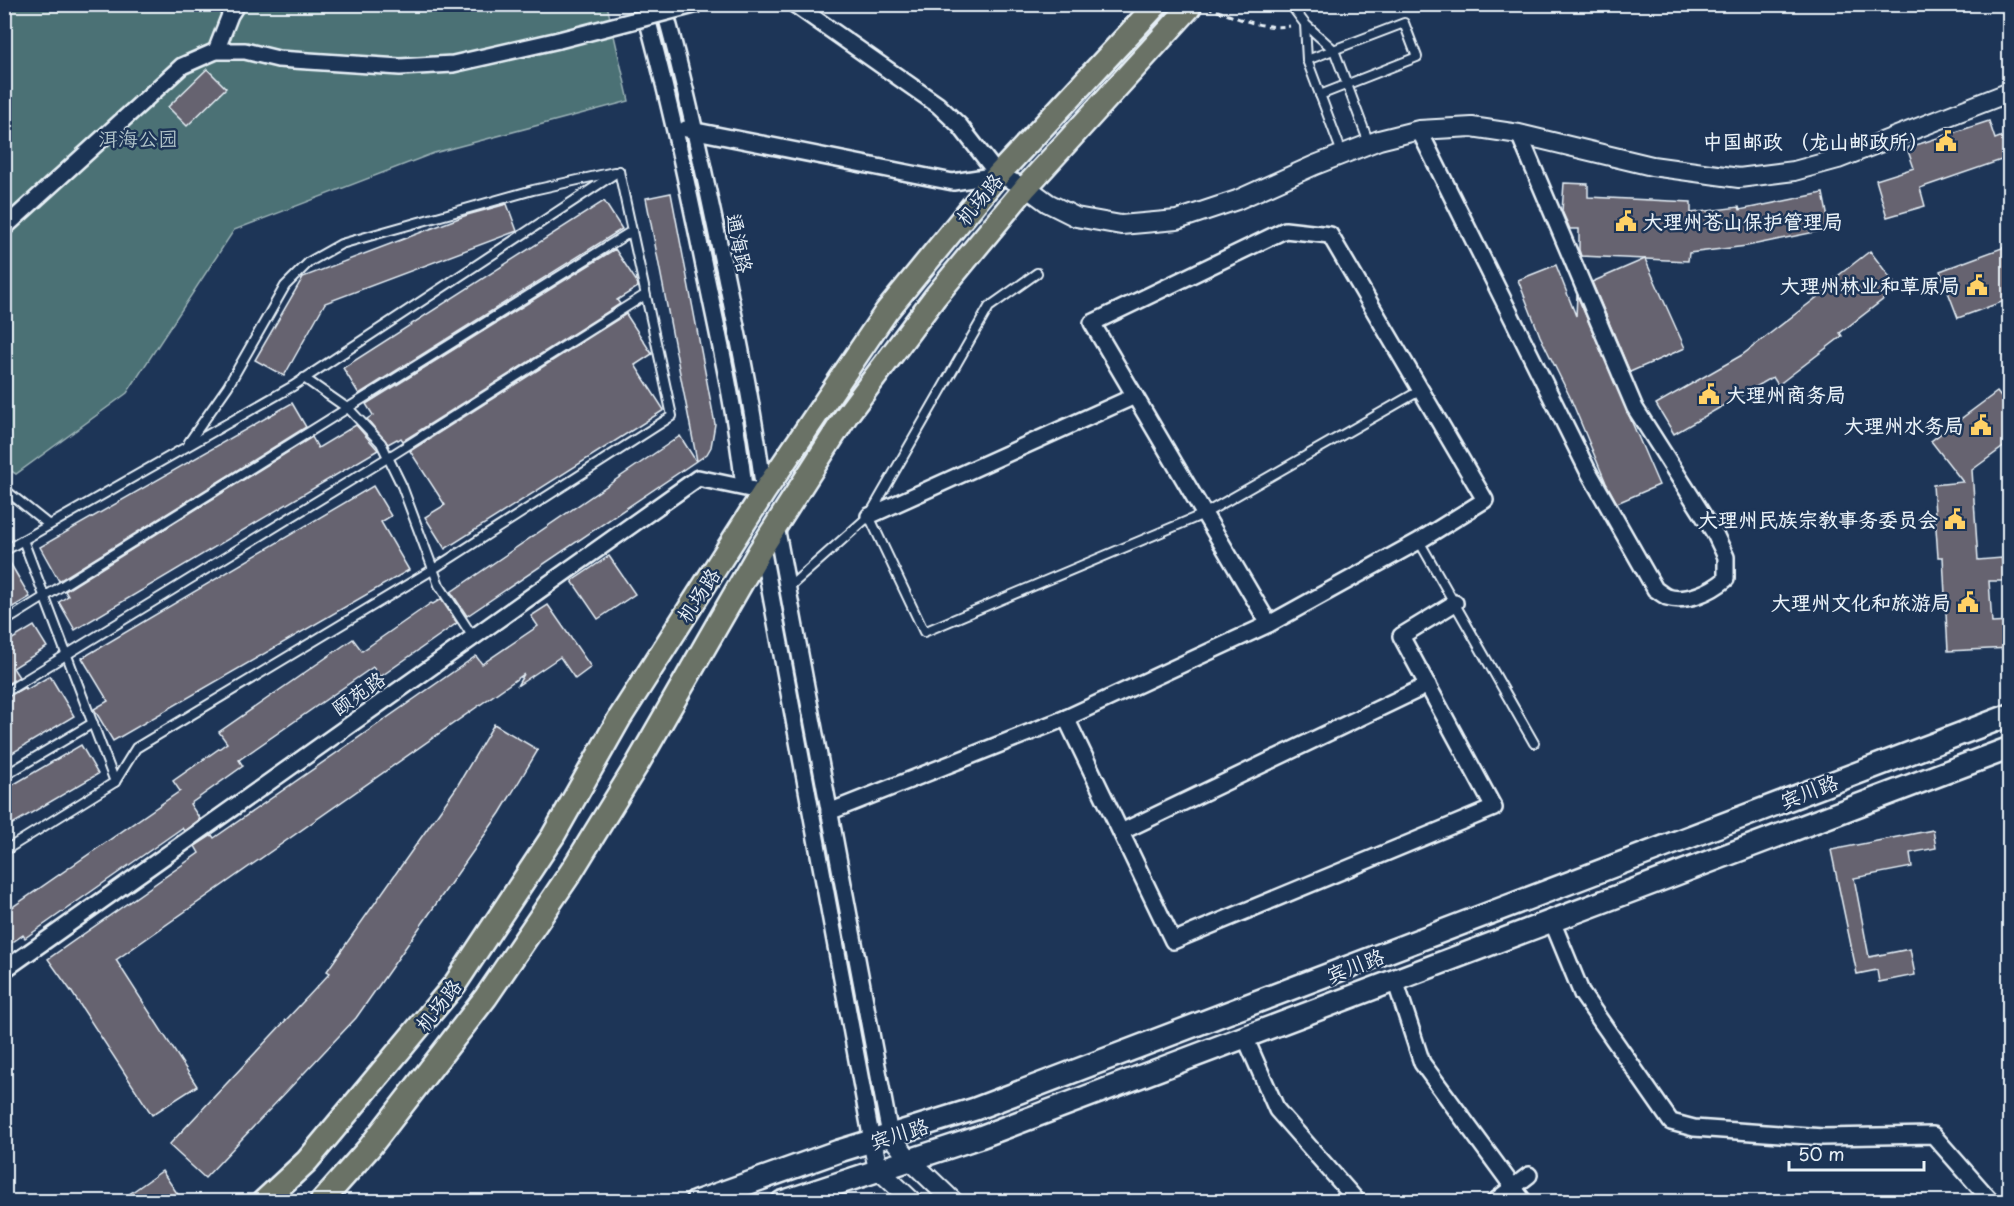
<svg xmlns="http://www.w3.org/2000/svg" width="2014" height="1206" viewBox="0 0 2014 1206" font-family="'Playpen Sans','LXGW WenKai TC',sans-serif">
  <rect width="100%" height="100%" fill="#1d3557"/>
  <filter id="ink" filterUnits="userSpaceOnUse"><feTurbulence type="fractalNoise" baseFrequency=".0167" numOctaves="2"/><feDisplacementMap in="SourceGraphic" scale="12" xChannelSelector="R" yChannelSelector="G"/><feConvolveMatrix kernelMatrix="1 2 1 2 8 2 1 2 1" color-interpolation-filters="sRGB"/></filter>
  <g filter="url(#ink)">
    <!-- green -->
    <path fill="#4b7174" stroke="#9ab1b6" stroke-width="1.5" d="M 5,5 L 607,5 L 629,101 L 434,153 L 234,230 L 127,393 L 16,474 L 5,467 Z"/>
    <!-- building -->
    <g fill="#666370" stroke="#e8f1f8" stroke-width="1.5">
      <path d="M 207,69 L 226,88 L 187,126 L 168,107 Z"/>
      <path d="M 1989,121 L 1995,139 L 2010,133 L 2010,157 L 1920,188 L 1925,206 L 1887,217 L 1876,180 L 1914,168 L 1907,148 Z"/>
      <path d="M 1564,183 L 1588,184 L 1588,197 L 1691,202 L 1691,213 L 1739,207 L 1740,210 L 1823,193 L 1830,229 L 1747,246 L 1689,253 L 1688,261 L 1581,256 L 1579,250 L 1579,229 L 1570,229 L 1562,211 Z"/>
      <path d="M 671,193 L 715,424 L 711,447 L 707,454 L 697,461 L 646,198 Z"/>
      <path d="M 604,201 L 622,229 L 359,394 L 343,368 Z"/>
      <path d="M 507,204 L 517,231 L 325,303 L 284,376 L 255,360 L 303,277 L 467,215 Z"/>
      <path d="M 2010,245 L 2010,299 L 1958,318 L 1940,271 Z"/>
      <path d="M 615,249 L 637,282 L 638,287 L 617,300 L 620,304 L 403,441 L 401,438 L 398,440 L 397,439 L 388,444 L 367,419 L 373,415 L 366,404 Z"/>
      <path d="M 1870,251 L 1898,288 L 1840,333 L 1842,336 L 1778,385 L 1773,377 L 1674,434 L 1656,404 L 1742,355 L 1820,295 L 1817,292 Z"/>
      <path d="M 1645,259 L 1685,348 L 1630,372 L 1592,282 Z"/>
      <path d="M 1556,265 L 1576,316 L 1577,295 L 1659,485 L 1617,503 L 1606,483 L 1570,397 L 1540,336 L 1518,280 Z"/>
      <path d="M 626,314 L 652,354 L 635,365 L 664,410 L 445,549 L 425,517 L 445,505 L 410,451 Z"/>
      <path d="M 1997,392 L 2010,409 L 2010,442 L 1972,470 L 1978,560 L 2002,558 L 2004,581 L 1989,581 L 1992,623 L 2010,622 L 2010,648 L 1948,651 L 1943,557 L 1938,557 L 1933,485 L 1963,482 L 1931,441 Z"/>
      <path d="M 292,403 L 306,427 L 59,581 L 40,547 Z"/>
      <path d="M 356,425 L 378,450 L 75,630 L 59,602 L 68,596 L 65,591 L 312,437 L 318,448 Z"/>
      <path d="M 680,436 L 696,461 L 467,616 L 451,592 Z"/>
      <path d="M 373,486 L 391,516 L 381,522 L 409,570 L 113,741 L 94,709 L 108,701 L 82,658 Z"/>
      <path d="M 6,556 L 30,597 L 4,612 L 4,557 Z"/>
      <path d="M 609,556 L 635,594 L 598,619 L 572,581 Z"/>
      <path d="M 441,599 L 457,623 L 380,677 L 373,667 L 239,760 L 243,766 L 190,804 L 200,819 L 184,831 L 182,828 L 25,938 L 23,935 L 4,948 L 4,913 L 180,791 L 173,781 L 227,743 L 219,732 L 353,639 L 362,651 L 431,603 L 433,604 Z"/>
      <path d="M 548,605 L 591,667 L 575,679 L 560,657 L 517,686 L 524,674 L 116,960 L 197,1086 L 152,1115 L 71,991 L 48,959 L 199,853 L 195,846 L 212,835 L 214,838 L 476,656 L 482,664 L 538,626 L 531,616 Z"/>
      <path d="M 34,626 L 47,647 L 13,668 L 19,677 L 4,686 L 4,644 Z"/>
      <path d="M 50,676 L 74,716 L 4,758 L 4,699 L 25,687 L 26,690 Z"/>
      <path d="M 494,724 L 538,750 L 500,813 L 356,1018 L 205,1178 L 169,1145 L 330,973 L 327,971 L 456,788 Z"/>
      <path d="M 81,745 L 98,774 L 4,829 L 4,790 Z"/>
      <path d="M 1933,830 L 1936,848 L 1910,853 L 1912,867 L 1854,878 L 1869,957 L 1910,949 L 1915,975 L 1879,982 L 1877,970 L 1857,974 L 1831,850 Z"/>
      <path d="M 162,1171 L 183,1202 L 118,1202 Z"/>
    </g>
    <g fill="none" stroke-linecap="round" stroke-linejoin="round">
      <defs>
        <g id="service">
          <path d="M 1290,4 L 1305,24 L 1307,60 L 1342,153"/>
          <path d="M 1305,24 L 1334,50 L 1369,143"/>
          <path d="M 1307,60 L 1404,23 L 1417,57 L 1320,95"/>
          <path d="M 1037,273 L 989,307 L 869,516 L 924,632 L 1204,514 L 1421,390"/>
          <path d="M 304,378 L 350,410 L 381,443 L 402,486 L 439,585 L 473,637"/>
          <path d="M 189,442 L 228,386 L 285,286 L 309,262 L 341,244 L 533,190 L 614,172"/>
          <path d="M 4,489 L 49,525"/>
          <path d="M 23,540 L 115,782"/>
          <path d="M 1419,541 L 1534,743"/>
          <path d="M 4,551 L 293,386 L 619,171"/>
          <path d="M 788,588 L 869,516"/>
          <path d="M 4,622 L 632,231"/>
          <path d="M 4,693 L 389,457 L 645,295"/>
          <path d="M 4,776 L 93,723"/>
          <path d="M 4,851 L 115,782 L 136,748 L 432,570 L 672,416 L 619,171"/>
        </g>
        <g id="minor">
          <path d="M 643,4 C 668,92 687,182 705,271 C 720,343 736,414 744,487"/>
          <path d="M 794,4 L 938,105 L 960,126 L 998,175 L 1026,187"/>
          <path d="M 216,51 L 230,15 L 237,4"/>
          <path d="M 686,129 L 953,182 L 998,175"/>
          <path d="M 1419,130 L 1587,469 L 1655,589 C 1658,591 1663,595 1667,597 C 1687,603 1712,591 1726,579 L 1726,557 L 1715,534 L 1635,408 L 1519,134"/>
          <path d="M 4,228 L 182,66 L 216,51 L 245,51 L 278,59 L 400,67 L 453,64 L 559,40"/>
          <path d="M 869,516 L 1135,396"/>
          <path d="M 776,526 L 890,1135"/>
          <path d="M 762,547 L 872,1141"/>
          <path d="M 1066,718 L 1173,941 L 1494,808 L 1401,636 L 1455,603"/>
          <path d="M 829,812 L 1066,718 L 1269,624 L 1419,541 L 1485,500 L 1330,235 L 1285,230 L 1092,323 L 1269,624"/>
          <path d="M 1121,832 L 1428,685"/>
          <path d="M 1552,921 L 1582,994 L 1671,1122 L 1694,1128 L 1823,1137 L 1933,1135 L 1992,1202"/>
          <path d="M 4,970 L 698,478 L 764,492 C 755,418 740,345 725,272 C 706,182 688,93 663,4"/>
          <path d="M 1395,980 L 1422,1063 L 1524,1202"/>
          <path d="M 1245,1037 L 1277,1110 L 1358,1202"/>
          <path d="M 1494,1202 L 1529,1175"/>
        </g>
        <g id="tertiary">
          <path d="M 1026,187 L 1048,203 L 1076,217 L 1121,225 L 1177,220 L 1237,200 L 1315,165 L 1379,140 L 1419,130 L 1472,127 L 1519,134 L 1652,166 L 1739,178 L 1794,171 L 1838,159 L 2010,92"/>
          <path d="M 890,1135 L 909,1159 L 954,1202"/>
          <path d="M 872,1141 L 878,1169 L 913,1202"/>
        </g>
        <g id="secondary">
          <path d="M 696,1202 L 839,1151 L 975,1109 L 2010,715"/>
          <path d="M 782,1202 L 980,1137 L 2010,748"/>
        </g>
        <g id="primary">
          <path d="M 263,1202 L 307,1161 L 455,984 L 553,836 L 619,719 L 764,492 L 886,312 L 998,175 L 1157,4"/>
          <path d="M 321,1202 L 369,1148 L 486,997 L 571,872 L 638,763 L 759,552 L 846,416 L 935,297 L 1026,187 L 1189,8"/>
        </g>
      </defs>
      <!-- service casing -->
      <use href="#service" stroke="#e8f1f8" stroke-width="12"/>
      <!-- minor casing -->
      <use href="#minor" stroke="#e8f1f8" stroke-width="20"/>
      <!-- tertiary casing -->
      <use href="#tertiary" stroke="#e8f1f8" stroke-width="22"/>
      <!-- secondary casing -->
      <use href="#secondary" stroke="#e8f1f8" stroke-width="26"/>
      <!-- primary casing -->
      <use href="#primary" stroke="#e8f1f8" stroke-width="27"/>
      <!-- path -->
      <path stroke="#e8f1f8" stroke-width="3" stroke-dasharray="6 4.5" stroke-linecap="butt" d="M 1207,7 C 1233,16 1261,30 1290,26"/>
      <!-- service -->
      <use href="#service" stroke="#1d3557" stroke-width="8"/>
      <!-- minor -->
      <use href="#minor" stroke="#1d3557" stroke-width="15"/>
      <!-- tertiary -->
      <use href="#tertiary" stroke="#1d3557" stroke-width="18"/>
      <!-- secondary -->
      <use href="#secondary" stroke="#1d3557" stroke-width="21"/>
      <!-- primary -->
      <use href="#primary" stroke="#6a7266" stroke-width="22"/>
      <defs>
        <path id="minor-bridge" d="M 559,40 L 698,4"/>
      </defs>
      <!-- minor-bridge casing -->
      <use href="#minor-bridge" stroke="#e8f1f8" stroke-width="20" stroke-linecap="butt"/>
      <!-- minor-bridge -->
      <use href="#minor-bridge" stroke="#1d3557" stroke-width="15"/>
    </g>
  </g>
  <!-- icons -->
  <defs>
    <symbol id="civic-bare" viewBox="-9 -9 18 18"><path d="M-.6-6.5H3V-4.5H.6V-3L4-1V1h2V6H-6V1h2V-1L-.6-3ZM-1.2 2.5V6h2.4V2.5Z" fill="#ffd166" stroke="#1d3557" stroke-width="2.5" paint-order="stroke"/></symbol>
  </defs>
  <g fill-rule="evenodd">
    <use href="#civic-bare" x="1931" y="126" width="30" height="30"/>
    <use href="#civic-bare" x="1611" y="206" width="30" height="30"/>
    <use href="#civic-bare" x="1962" y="270" width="30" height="30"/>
    <use href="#civic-bare" x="1694" y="379" width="30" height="30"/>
    <use href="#civic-bare" x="1966" y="410" width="30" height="30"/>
    <use href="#civic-bare" x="1940" y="504" width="30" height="30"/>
    <use href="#civic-bare" x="1953" y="587" width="30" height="30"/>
  </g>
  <g text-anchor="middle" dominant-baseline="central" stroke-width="5" stroke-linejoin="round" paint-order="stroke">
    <!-- park labels -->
    <g font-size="20" fill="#b1c4ca" stroke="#1d3557">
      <text x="138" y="138">洱海公园</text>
    </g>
    <!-- poi labels -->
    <g font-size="20" font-weight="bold" fill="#e8f1f8" stroke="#1d3557" text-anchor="end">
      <text x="1929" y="141">中国邮政 （龙山邮政所）</text>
      <text x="1643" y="221" text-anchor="start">大理州苍山保护管理局</text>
      <text x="1960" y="285">大理州林业和草原局</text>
      <text x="1726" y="394" text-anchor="start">大理州商务局</text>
      <text x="1964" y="425">大理州水务局</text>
      <text x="1938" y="519">大理州民族宗教事务委员会</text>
      <text x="1951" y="602">大理州文化和旅游局</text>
    </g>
    <!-- street labels -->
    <g font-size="20" fill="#e8f1f8" stroke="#1d3557">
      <text transform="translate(979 199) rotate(-51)">机场路</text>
      <text transform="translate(740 243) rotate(78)">通海路</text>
      <text transform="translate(698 595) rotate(-57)">机场路</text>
      <text transform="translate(358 693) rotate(-35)">颐苑路</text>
      <text transform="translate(1809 791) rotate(-21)">宾川路</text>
      <text transform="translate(1355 965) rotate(-21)">宾川路</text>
      <text transform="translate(438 1005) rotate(-52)">机场路</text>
      <text transform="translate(899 1133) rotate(-17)">宾川路</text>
    </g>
  </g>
  <!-- margin -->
  <rect width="2014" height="1206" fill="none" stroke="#1d3557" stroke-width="24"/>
  <rect x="12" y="12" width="1990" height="1182" fill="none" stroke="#e8f1f8" stroke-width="2" filter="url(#ink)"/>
  <!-- scale -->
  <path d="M1789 1161v9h135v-9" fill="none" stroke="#e8f1f8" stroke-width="3"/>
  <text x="1798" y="1161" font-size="18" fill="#e8f1f8" stroke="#1d3557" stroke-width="4.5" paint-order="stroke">50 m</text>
</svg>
